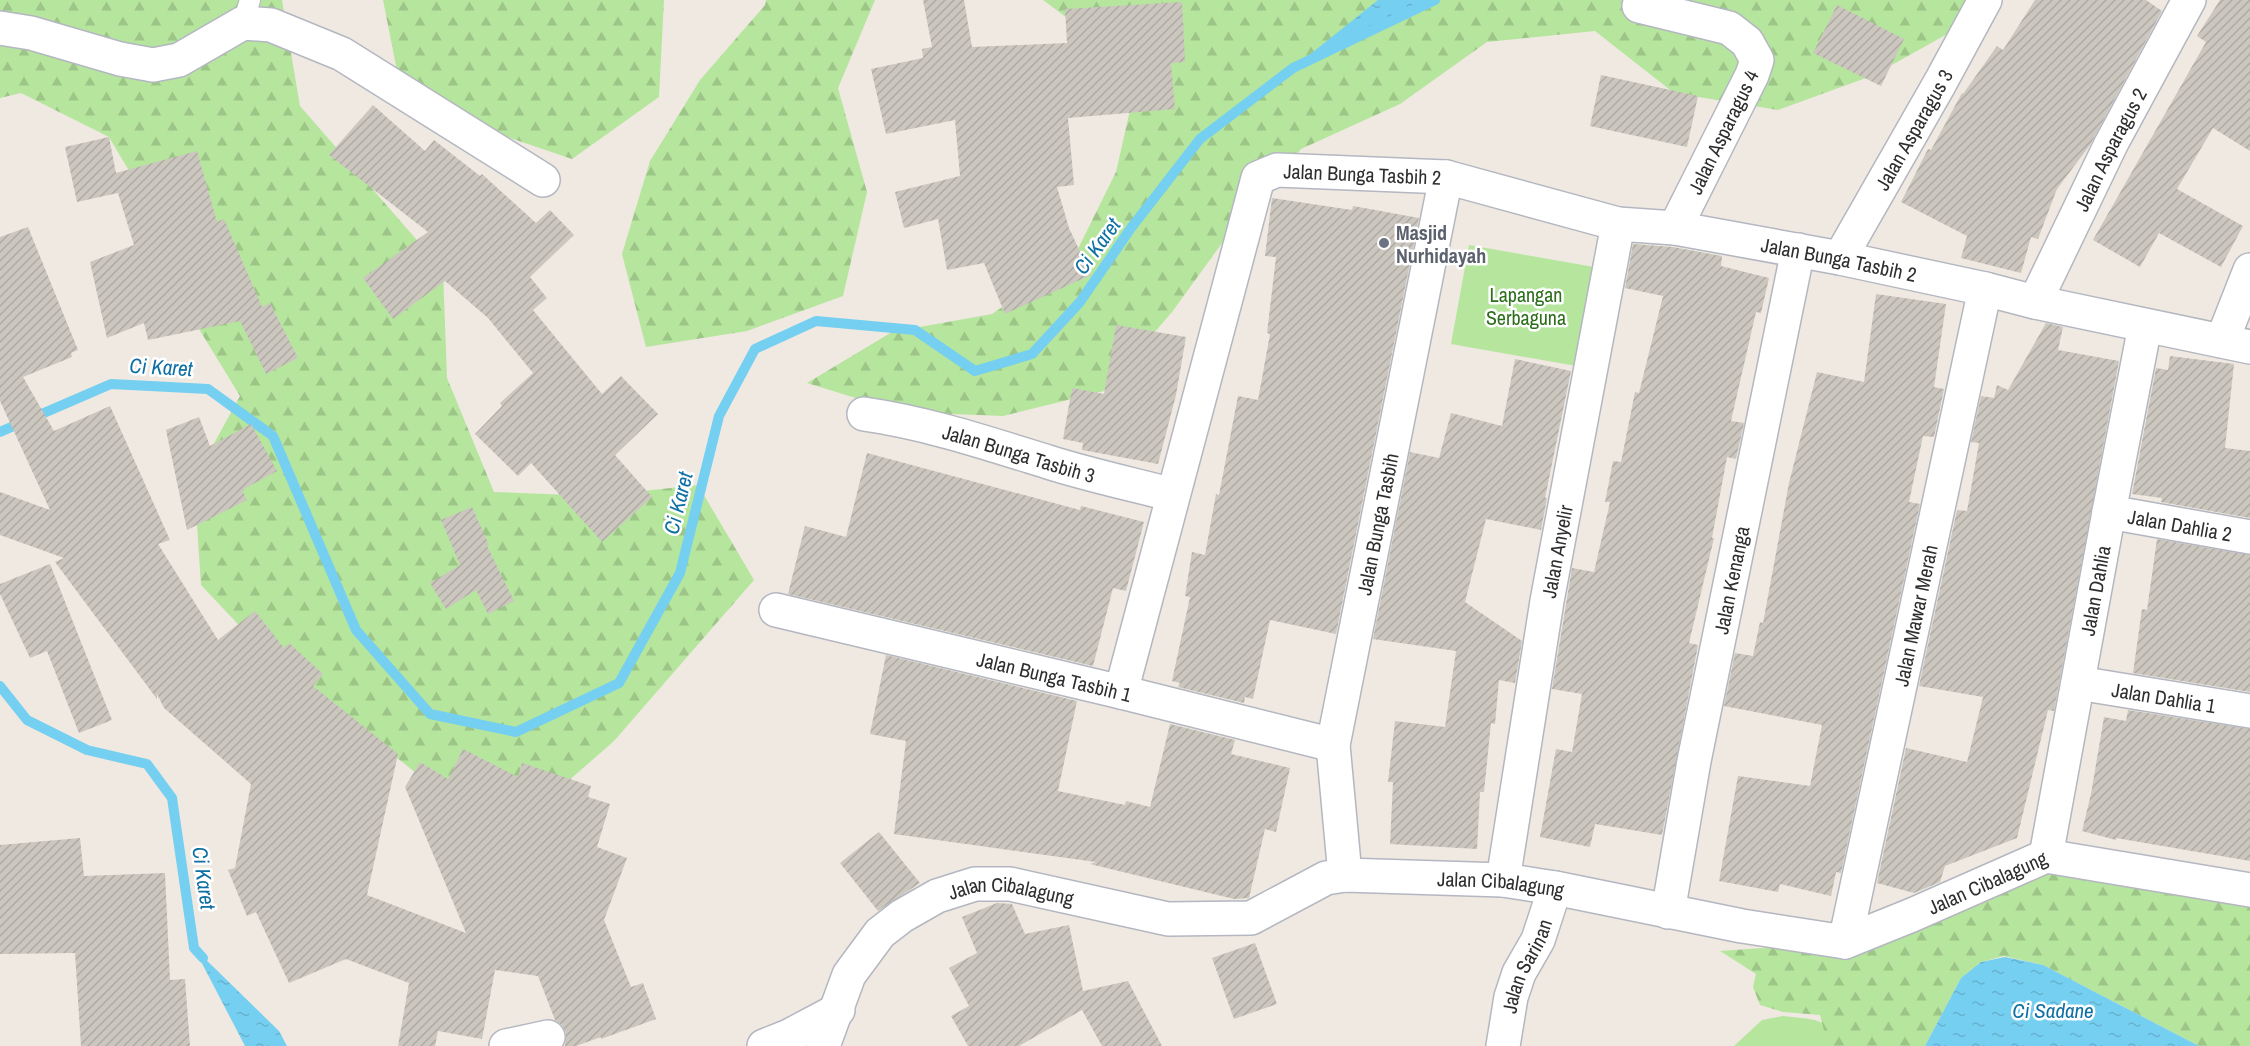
<svg xmlns="http://www.w3.org/2000/svg" width="2250" height="1046" viewBox="0 0 2250 1046" font-family="'Archivo Narrow',sans-serif">
  <defs>
    <pattern id="forest-firs" width="22" height="20" patternUnits="userSpaceOnUse" patternTransform="scale(1.5)"><rect width="22" height="20" fill="#b6e59e"/><path d="M5 1l3.5 6h-7zM16 11l3.5 6h-7z" fill="#9dc588"/></pattern>
    <pattern id="water-ripples" width="26" height="14" patternUnits="userSpaceOnUse" patternTransform="scale(1.5)"><rect width="26" height="14" fill="#75cff0"/><path d="M2 4q2-2 4 0t4 0M15 11q2-2 4 0t4 0" fill="none" stroke="#66b2ce"/></pattern>
    <pattern id="building-hatch" width="6" height="6" patternUnits="userSpaceOnUse" patternTransform="scale(1.5)"><rect width="6" height="6" fill="#cbc7bf"/><path d="M-1 1l2-2M0 6l6-6M5 7l2-2" fill="none" stroke="#afaba4"/></pattern>
  </defs>
  <rect width="100%" height="100%" fill="#efe9e1"/>
  <!-- green -->
  <g fill="#b6e59e">
    <path d="M 1469,245 L 1600,268 L 1582,367 L 1451,344 Z"/>
    <path d="M 1783,1016 C 1809,1019 1832,1017 1840,1046 L 1734,1046 L 1762,1020 Z"/>
  </g>
  <!-- forest -->
  <g fill="url(#forest-firs)">
    <path d="M 0,0 L 282,0 L 300,106 L 443,270 L 447,378 L 494,492 L 597,496 L 698,485 L 754,580 L 614,741 L 535,810 L 435,788 L 267,655 L 201,585 L 194,480 L 240,396 L 188,311 L 157,218 L 109,137 L 21,93 L 0,98 Z"/>
    <path d="M 383,0 L 664,0 L 659,97 L 572,159 L 475,126 L 397,71 Z"/>
    <path d="M 766,0 L 875,0 L 838,88 L 867,192 L 843,296 L 747,331 L 646,347 L 622,254 L 650,161 L 700,80 L 765,5 Z"/>
    <path d="M 1043,0 L 1968,0 L 1965,24 L 1874,75 L 1778,110 L 1674,93 L 1595,31 L 1487,42 L 1400,104 L 1301,149 L 1233,228 L 1172,312 L 1104,391 L 1003,416 L 901,412 L 807,383 L 892,332 L 992,314 L 1073,259 L 1116,172 L 1137,79 L 1062,14 Z"/>
    <path d="M 2046,856 L 2250,890 L 2250,1046 L 2199,1046 L 2043,965 L 2004,956 L 1981,962 L 1961,978 L 1925,1046 L 1828,1046 L 1820,1015 L 1783,1012 L 1760,1005 L 1753,987 L 1756,974 L 1720,951 L 1845,942 Z"/>
  </g>
  <!-- water -->
  <g fill="url(#water-ripples)">
    <path d="M 1378,0 L 1435,0 L 1293,68 Z"/>
    <path d="M 194,948 L 279,1031 L 287,1046 L 245,1046 Z"/>
    <path d="M 2005,957 L 2043,965 L 2199,1046 L 1925,1046 L 1961,978 L 1981,962 Z"/>
  </g>
  <g fill="none" stroke-linecap="round" stroke-linejoin="round">
    <!-- stream -->
    <g stroke="#75cff0" stroke-width="10">
      <path d="M 0,432 L 111,384 L 208,389 L 273,436 L 356,630 L 430,714 L 516,732 L 619,683 L 680,573 L 719,416 L 755,349 L 816,321 L 915,330 L 975,371 L 1032,354 L 1080,302 L 1131,228 L 1200,139 L 1293,68 L 1435,0"/>
      <path d="M 0,686 L 27,720 L 87,750 L 147,764 L 172,798 L 194,948 L 203,958"/>
    </g>
  </g>
  <!-- building -->
  <g fill="url(#building-hatch)">
    <path d="M 923,0 L 964,0 L 972,47 L 1067,43 L 1065,9 L 1182,2 L 1185,62 L 1171,63 L 1175,109 L 1068,118 L 1074,185 L 1057,187 L 1069,228 L 1091,275 L 1005,314 L 984,263 L 947,270 L 938,219 L 904,228 L 895,192 L 960,176 L 955,120 L 886,134 L 871,69 L 923,58 L 922,49 L 932,47 Z"/>
    <path d="M 2035,0 L 2146,0 L 2162,11 L 2090,145 L 2057,189 L 2038,239 L 2031,237 L 2021,273 L 1961,258 L 1967,236 L 1901,202 L 1928,149 L 1931,150 L 1962,93 L 1963,94 L 1997,46 L 2003,50 Z"/>
    <path d="M 2220,0 L 2250,0 L 2250,151 L 2213,128 L 2177,189 L 2243,226 L 2221,267 L 2159,233 L 2140,267 L 2093,240 L 2206,42 L 2197,36 Z"/>
    <path d="M 1837,5 L 1904,39 L 1881,86 L 1813,53 Z"/>
    <path d="M 1601,75 L 1698,96 L 1687,147 L 1590,126 Z"/>
    <path d="M 373,105 L 425,151 L 434,140 L 480,176 L 482,174 L 536,223 L 550,210 L 574,235 L 530,277 L 547,298 L 533,310 L 602,394 L 621,376 L 658,414 L 615,455 L 652,497 L 602,542 L 531,463 L 518,476 L 475,434 L 502,406 L 500,403 L 533,373 L 488,318 L 445,281 L 393,319 L 363,278 L 428,232 L 329,155 Z"/>
    <path d="M 109,137 L 116,173 L 197,151 L 217,222 L 224,219 L 262,307 L 270,303 L 298,358 L 266,374 L 240,321 L 148,340 L 144,323 L 107,338 L 90,262 L 134,245 L 118,193 L 77,202 L 65,147 Z"/>
    <path d="M 1272,198 L 1352,210 L 1353,206 L 1419,218 L 1336,634 L 1270,620 L 1253,699 L 1245,697 L 1244,703 L 1178,687 L 1180,683 L 1172,681 L 1190,597 L 1185,596 L 1192,552 L 1205,555 L 1216,494 L 1219,495 L 1238,396 L 1258,400 L 1270,334 L 1267,333 L 1276,257 L 1265,256 Z"/>
    <path d="M 28,227 L 78,350 L 71,353 L 72,357 L 23,377 L 54,431 L 110,406 L 170,540 L 158,544 L 218,640 L 255,611 L 284,648 L 289,643 L 323,674 L 313,686 L 398,754 L 367,895 L 466,933 L 405,787 L 420,762 L 448,779 L 463,749 L 518,777 L 522,763 L 591,786 L 588,797 L 610,804 L 597,847 L 627,858 L 604,920 L 631,987 L 643,983 L 656,1019 L 601,1039 L 601,1037 L 576,1046 L 565,1046 L 566,1033 L 562,1025 L 555,1020 L 538,976 L 495,970 L 482,1039 L 438,1031 L 435,1046 L 398,1046 L 409,983 L 346,959 L 289,983 L 256,912 L 247,916 L 228,870 L 235,868 L 251,784 L 164,708 L 157,694 L 157,699 L 55,562 L 64,558 L 0,535 L 0,492 L 50,510 L 0,401 L 0,237 Z"/>
    <path d="M 1633,244 L 1673,247 L 1722,256 L 1721,266 L 1769,278 L 1761,313 L 1756,312 L 1731,421 L 1744,423 L 1736,459 L 1727,457 L 1712,538 L 1714,538 L 1689,643 L 1698,645 L 1662,835 L 1595,824 L 1590,847 L 1540,837 L 1556,749 L 1572,752 L 1582,694 L 1552,689 L 1572,568 L 1594,572 L 1610,502 L 1605,502 L 1613,461 L 1621,462 L 1635,392 L 1639,393 L 1663,296 L 1625,288 Z"/>
    <path d="M 1876,294 L 1946,304 L 1934,387 L 1944,389 L 1934,437 L 1923,436 L 1909,502 L 1920,504 L 1841,873 L 1836,872 L 1831,896 L 1780,884 L 1778,892 L 1719,881 L 1738,776 L 1810,786 L 1822,725 L 1724,706 L 1735,653 L 1753,656 L 1760,622 L 1763,623 L 1789,483 L 1817,372 L 1864,382 Z"/>
    <path d="M 2046,323 L 2063,327 L 2058,350 L 2119,361 L 2054,711 L 2048,710 L 2017,838 L 1945,866 L 1940,882 L 1914,893 L 1877,883 L 1906,748 L 1967,762 L 1983,697 L 1919,686 L 1957,510 L 1967,511 L 1979,443 L 1971,442 L 1981,396 L 1994,398 L 1997,385 L 2008,390 Z"/>
    <path d="M 1116,325 L 1186,337 L 1176,395 L 1158,464 L 1082,450 L 1083,443 L 1063,439 L 1072,388 L 1104,394 Z"/>
    <path d="M 2170,356 L 2234,364 L 2225,448 L 2250,451 L 2250,518 L 2161,502 L 2162,498 L 2132,494 L 2156,368 L 2168,370 Z"/>
    <path d="M 1515,359 L 1571,371 L 1545,498 L 1547,498 L 1541,530 L 1486,519 L 1465,602 L 1522,641 L 1515,683 L 1499,680 L 1495,724 L 1491,723 L 1484,792 L 1480,792 L 1477,849 L 1390,844 L 1393,782 L 1388,782 L 1395,721 L 1445,727 L 1456,651 L 1373,639 L 1410,452 L 1439,458 L 1451,413 L 1502,426 Z"/>
    <path d="M 199,417 L 210,446 L 251,424 L 277,471 L 242,490 L 247,500 L 187,530 L 166,430 Z"/>
    <path d="M 867,453 L 1080,510 L 1081,506 L 1144,522 L 1126,591 L 1113,588 L 1093,666 L 788,594 L 805,526 L 846,537 Z"/>
    <path d="M 472,507 L 489,545 L 487,546 L 514,601 L 488,614 L 476,590 L 446,609 L 430,583 L 460,565 L 441,520 Z"/>
    <path d="M 2157,539 L 2250,555 L 2250,692 L 2133,673 L 2142,609 L 2147,610 Z"/>
    <path d="M 50,564 L 112,720 L 79,733 L 47,651 L 30,658 L 0,594 L 0,584 Z"/>
    <path d="M 886,655 L 1077,701 L 1058,791 L 1125,805 L 1126,801 L 1150,807 L 1170,724 L 1235,740 L 1231,754 L 1290,768 L 1276,832 L 1265,829 L 1249,898 L 1234,899 L 1090,864 L 1096,862 L 894,834 L 906,741 L 870,734 Z"/>
    <path d="M 2128,710 L 2250,729 L 2250,861 L 2116,838 L 2116,840 L 2082,831 L 2091,794 L 2104,717 L 2126,721 Z"/>
    <path d="M 879,832 L 920,883 L 878,911 L 840,863 Z"/>
    <path d="M 80,838 L 84,876 L 165,873 L 170,980 L 185,979 L 190,1046 L 81,1046 L 75,953 L 0,954 L 0,845 Z"/>
    <path d="M 997,903 L 1012,904 L 1025,934 L 1069,925 L 1083,991 L 1128,981 L 1162,1046 L 1102,1046 L 1082,1010 L 1019,1046 L 968,1046 L 951,1016 L 969,1006 L 949,968 L 977,953 L 962,917 Z"/>
    <path d="M 1255,943 L 1277,1004 L 1234,1019 L 1212,958 Z"/>
  </g>
  <g fill="none" stroke-linecap="round" stroke-linejoin="round">
    <defs>
      <path id="service" d="M 243,23 L 250,0"/>
      <g id="minor">
        <path d="M 1639,6 L 1729,28 L 1747,42 L 1757,60 L 1752,75 L 1675,228"/>
        <path d="M 0,28 L 31,33 L 120,59 L 153,65 L 179,60 L 243,23 L 271,25 L 342,54 L 543,180"/>
        <path id="s1" d="M 1840,258 L 1940,83 L 1985,0"/>
        <path id="s2" d="M 2035,302 L 2111,144 L 2189,0"/>
        <path d="M 2222,341 L 2250,270"/>
        <path id="s3" d="M 864,414 C 927,423 987,443 1048,462 C 1089,475 1131,484 1173,495"/>
        <path id="s4" d="M 2109,512 L 2250,537"/>
        <path id="s5" d="M 776,610 L 1121,692 L 1333,745"/>
        <path id="s6" d="M 2078,683 L 2250,711"/>
        <path id="s7" d="M 1121,692 L 1258,178 L 1277,170 L 1446,177 L 1618,224 L 1675,228 L 1840,258 L 1985,289 L 2035,302 L 2250,347"/>
        <path id="s8" d="M 2046,856 L 2109,512 L 2145,326"/>
        <path id="s9" d="M 1345,875 L 1333,745 L 1446,177"/>
        <path id="s10" d="M 1503,880 L 1547,601 L 1618,224"/>
        <path id="s11" d="M 1668,912 L 1694,761 L 1798,250"/>
        <path id="s12" d="M 1845,942 L 1985,289"/>
        <path d="M 506,1046 L 548,1037"/>
        <path d="M 764,1046 L 789,1036 L 838,1010"/>
        <path id="s13" d="M 823,1046 L 849,975 L 880,933 L 902,916 L 937,896 L 975,884 L 1010,884 L 1168,919 L 1251,918 L 1326,878 L 1345,875 L 1503,880 L 1555,888 L 1742,926 L 1845,942 L 1912,915 L 2046,856 L 2250,890"/>
        <path id="s14" d="M 1503,1046 L 1511,997 L 1519,973 L 1538,940 L 1555,888"/>
      </g>
    </defs>
    <!-- service casing -->
    <use href="#service" stroke="#b4b7c1" stroke-width="22"/>
    <!-- minor casing -->
    <use href="#minor" stroke="#b4b7c1" stroke-width="36"/>
    <!-- service -->
    <use href="#service" stroke="#fff" stroke-width="20"/>
    <!-- minor -->
    <use href="#minor" stroke="#fff" stroke-width="33"/>
  </g>
  <!-- markers -->
  <circle fill="#6b7280" stroke="#fff" stroke-width="2" cx="1384" cy="243" r="6"/>
  <g text-anchor="middle" dominant-baseline="central" stroke-width="5" stroke-linejoin="round" paint-order="stroke">
    <!-- street labels -->
    <g font-size="20" fill="#2e2e2e" stroke="#fff">
      <text stroke="none"><textPath href="#s1" startOffset="148">Jalan Asparagus 3</textPath></text>
      <text transform="translate(1723 132) rotate(-64)">Jalan Asparagus 4</text>
      <text stroke="none"><textPath href="#s2" startOffset="170">Jalan Asparagus 2</textPath></text>
      <text stroke="none"><textPath href="#s7" startOffset="638">Jalan Bunga Tasbih 2</textPath></text>
      <text stroke="none"><textPath href="#s7" startOffset="1124">Jalan Bunga Tasbih 2</textPath></text>
      <text stroke="none"><textPath href="#s3" startOffset="160">Jalan Bunga Tasbih 3</textPath></text>
      <text stroke="none"><textPath href="#s9" startOffset="356">Jalan Bunga Tasbih</textPath></text>
      <text stroke="none"><textPath href="#s4" startOffset="72">Jalan Dahlia 2</textPath></text>
      <text stroke="none"><textPath href="#s10" startOffset="333">Jalan Anyelir</textPath></text>
      <text stroke="none"><textPath href="#s11" startOffset="338">Jalan Kenanga</textPath></text>
      <text stroke="none"><textPath href="#s8" startOffset="270">Jalan Dahlia</textPath></text>
      <text stroke="none"><textPath href="#s12" startOffset="334">Jalan Mawar Merah</textPath></text>
      <text stroke="none"><textPath href="#s5" startOffset="286">Jalan Bunga Tasbih 1</textPath></text>
      <text stroke="none"><textPath href="#s6" startOffset="87">Jalan Dahlia 1</textPath></text>
      <text stroke="none"><textPath href="#s13" startOffset="776">Jalan Cibalagung</textPath></text>
      <text stroke="none"><textPath href="#s13" startOffset="1280">Jalan Cibalagung</textPath></text>
      <text stroke="none"><textPath href="#s13" startOffset="272">Jalan Cibalagung</textPath></text>
      <text stroke="none"><textPath href="#s14" startOffset="84">Jalan Sarinan</textPath></text>
    </g>
    <!-- worship labels -->
    <g font-size="20" font-weight="bold" fill="#5b616d" stroke="#fff" text-anchor="start">
      <text x="1396" y="232">Masjid<tspan x="1396" dy="23">Nurhidayah</tspan></text>
    </g>
    <!-- park labels -->
    <g font-size="20" fill="#2c6e1b" stroke="#fff">
      <text x="1526" y="294">Lapangan<tspan x="1526" dy="23">Serbaguna</tspan></text>
    </g>
    <!-- water labels -->
    <g font-size="21" font-style="italic" fill="#0d6fa3" stroke="#fff">
      <text transform="translate(1097 246) rotate(-54)">Ci Karet</text>
      <text transform="translate(161 367) rotate(3)">Ci Karet</text>
      <text transform="translate(678 503) rotate(-76)">Ci Karet</text>
      <text transform="translate(204 878) rotate(82)">Ci Karet</text>
      <text x="2053" y="1010">Ci Sadane</text>
    </g>
  </g>
</svg>
